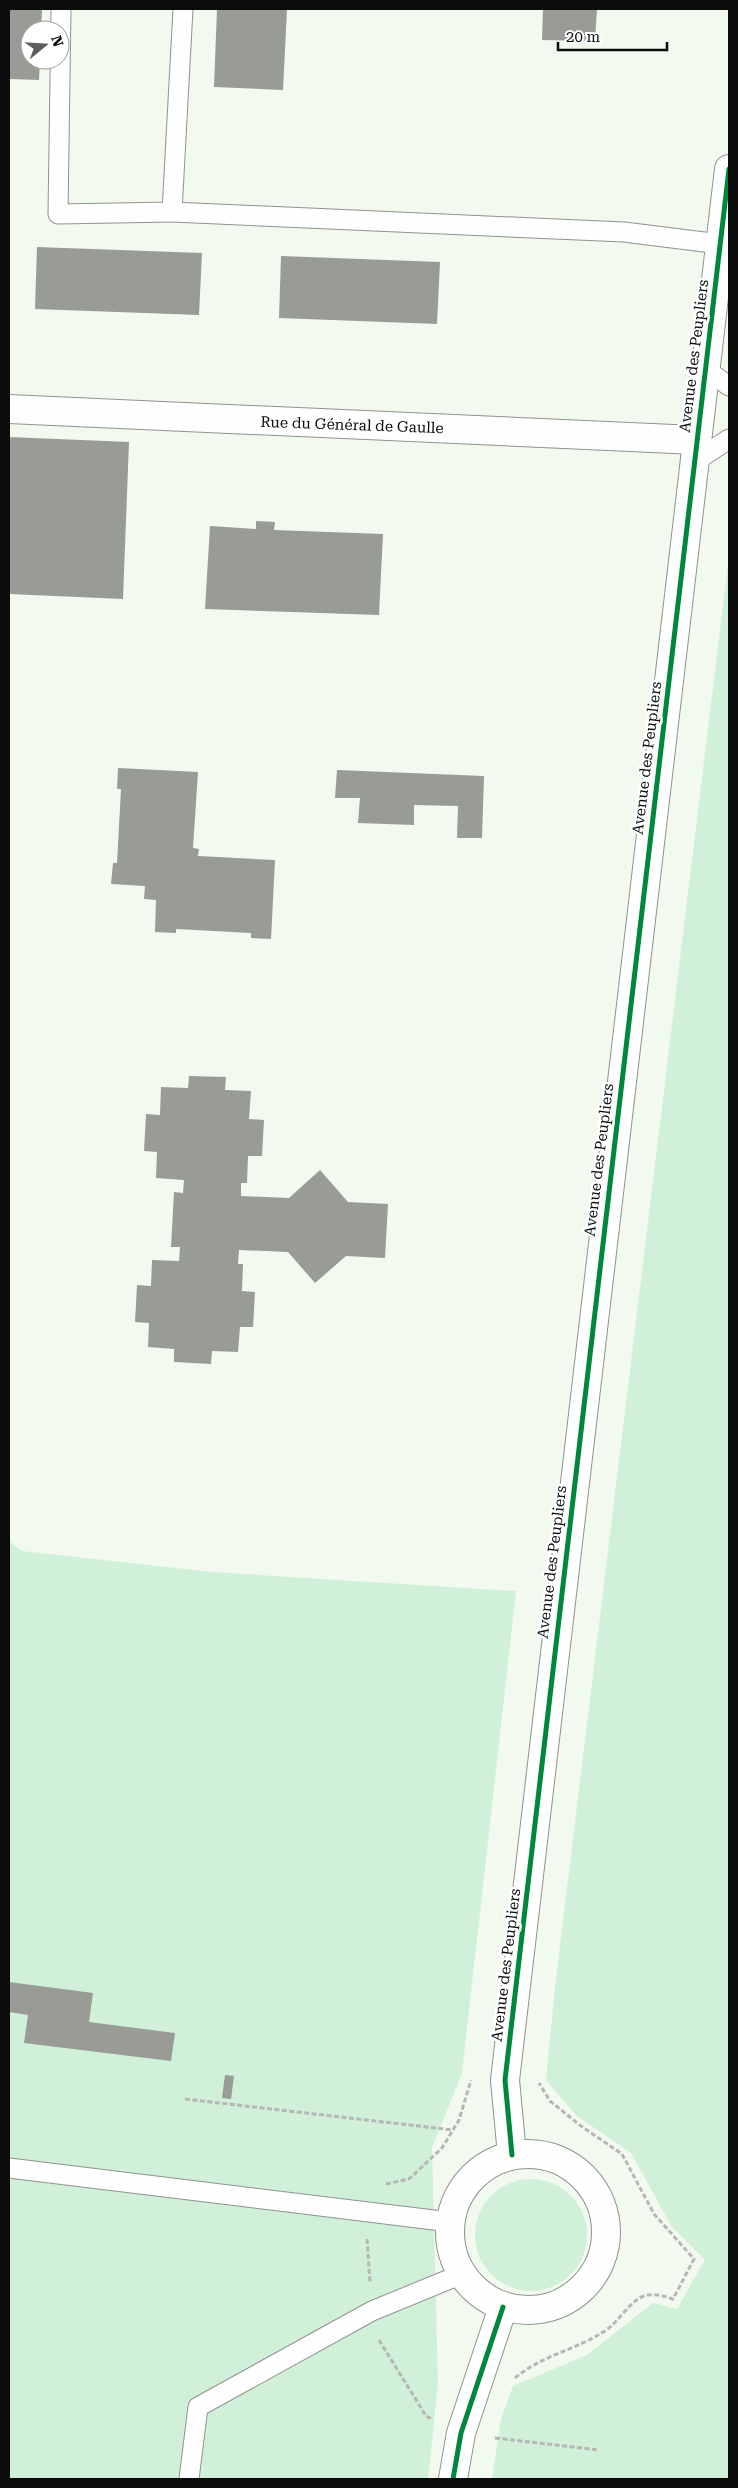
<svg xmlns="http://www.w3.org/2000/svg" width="738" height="2488" viewBox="0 0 738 2488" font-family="'Roboto Serif',serif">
  <rect width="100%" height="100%" fill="#f2faef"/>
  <!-- green -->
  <g fill="#d0f0d8">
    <path d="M 729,556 L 729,2479 L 492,2479 L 501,2419 L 513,2386 L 587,2355 L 653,2303 L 677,2309 L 705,2260 L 672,2227 L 631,2153 L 577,2116 L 546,2080 L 555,1987 Z"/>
    <path d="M 9,1541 L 22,1551 L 212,1572 L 516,1591 L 462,2073 L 432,2148 L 438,2384 L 428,2479 L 9,2479 Z"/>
    <circle cx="531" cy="2235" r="56"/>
  </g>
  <!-- building -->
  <g fill="#989c95">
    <path d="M 9,9 L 42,9 L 41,30 L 30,30 L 30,60 L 40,60 L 39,80 L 9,79 Z"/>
    <path d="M 217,9 L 287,9 L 283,90 L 214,87 Z"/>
    <path d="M 543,9 L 597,9 L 595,41 L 542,40 Z"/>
    <path d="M 37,247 L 202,253 L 199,315 L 35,309 Z"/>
    <path d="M 281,256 L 440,262 L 437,324 L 279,318 Z"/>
    <path d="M 9,437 L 129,442 L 123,599 L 9,594 Z"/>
    <path d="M 256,521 L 275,522 L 274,530 L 383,534 L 379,615 L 205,609 L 210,526 L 256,529 Z"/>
    <path d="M 118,768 L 198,772 L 193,848 L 199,849 L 198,856 L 275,860 L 271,939 L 251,938 L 251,933 L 176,929 L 176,933 L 155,932 L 156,900 L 144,899 L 145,886 L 111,884 L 113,863 L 117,863 L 121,789 L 117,789 Z"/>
    <path d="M 337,770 L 484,776 L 482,838 L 457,838 L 458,806 L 414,805 L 414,825 L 358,823 L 360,798 L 335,798 Z"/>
    <path d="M 189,1076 L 226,1077 L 225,1090 L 251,1091 L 249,1119 L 264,1120 L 262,1156 L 248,1156 L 247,1183 L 241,1183 L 241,1196 L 289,1198 L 320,1170 L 348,1202 L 388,1204 L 385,1258 L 346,1256 L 315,1283 L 288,1252 L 239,1250 L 238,1264 L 243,1264 L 242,1291 L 255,1292 L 253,1327 L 240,1327 L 238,1352 L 212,1351 L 211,1364 L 174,1362 L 174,1349 L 148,1347 L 149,1323 L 135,1322 L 137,1285 L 151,1286 L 152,1260 L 179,1261 L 180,1247 L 171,1247 L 174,1192 L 183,1193 L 184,1180 L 156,1178 L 157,1152 L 144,1151 L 146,1114 L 160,1115 L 161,1087 L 188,1088 Z"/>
    <path d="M 9,1982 L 93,1993 L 89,2022 L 175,2033 L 171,2061 L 24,2043 L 28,2015 L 9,2012 Z"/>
    <path d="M 225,2075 L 234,2076 L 231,2099 L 222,2098 Z"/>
  </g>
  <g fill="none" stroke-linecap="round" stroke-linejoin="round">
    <defs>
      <g id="service">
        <path d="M 61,9 L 58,214 L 172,212 L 183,9"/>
        <path d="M 172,212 L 624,232 L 720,244"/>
        <path d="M 705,369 L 729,386"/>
        <path d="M 694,462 L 729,439"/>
        <path d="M 9,2168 L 450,2222"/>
        <path d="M 189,2479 L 198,2407 L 372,2311 L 462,2274"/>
      </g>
      <g id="minor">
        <path d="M 9,409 L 696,440"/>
        <circle cx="528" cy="2232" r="78"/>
        <path d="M 512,2155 L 505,2080 L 729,169"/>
        <path d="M 453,2479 L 461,2433 L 503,2307"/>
      </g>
    </defs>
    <!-- service casing -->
    <use href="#service" stroke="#8f938e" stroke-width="21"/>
    <!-- minor casing -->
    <use href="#minor" stroke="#8f938e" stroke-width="30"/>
    <!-- path -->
    <g stroke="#b6b7b5" stroke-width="3" stroke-dasharray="5 2.5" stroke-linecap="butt">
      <path d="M 185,2099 L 453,2130"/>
      <path d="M 386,2184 L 409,2179 L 442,2148 L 459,2120 L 471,2080"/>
      <path d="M 367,2239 L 370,2282"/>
      <path d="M 379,2340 L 426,2416 L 432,2419"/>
      <path d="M 515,2378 C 542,2355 577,2350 606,2330 C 620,2321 630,2299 647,2295 C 656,2294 665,2296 673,2299 L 694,2259 L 654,2214 L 622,2154 L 581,2126 L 550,2101 L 539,2083"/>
      <path d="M 495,2438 L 599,2450"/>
    </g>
    <!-- service -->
    <use href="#service" stroke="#fdfefd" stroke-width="19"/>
    <!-- minor -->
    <use href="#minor" stroke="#fdfefd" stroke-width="28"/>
    <defs>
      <g id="cycleway">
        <path d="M 512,2155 L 505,2080 L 729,169"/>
        <path d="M 453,2479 L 461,2433 L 503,2307"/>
      </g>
    </defs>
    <!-- cycleway casing -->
    <use href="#cycleway" stroke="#fff" stroke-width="8"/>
    <!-- cycleway -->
    <use href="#cycleway" stroke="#00873e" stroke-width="5"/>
  </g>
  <g text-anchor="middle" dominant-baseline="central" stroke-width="5" stroke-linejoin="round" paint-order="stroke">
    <!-- street labels -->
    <g font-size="15" fill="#0b0b0b" stroke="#fff">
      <text transform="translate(694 356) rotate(-83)">Avenue des Peupliers</text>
      <text transform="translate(352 425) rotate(2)">Rue du Général de Gaulle</text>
      <text transform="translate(647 758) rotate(-83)">Avenue des Peupliers</text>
      <text transform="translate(599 1160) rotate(-83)">Avenue des Peupliers</text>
      <text transform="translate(552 1562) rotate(-83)">Avenue des Peupliers</text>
      <text transform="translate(506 1965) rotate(-83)">Avenue des Peupliers</text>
    </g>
  </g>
  <!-- border -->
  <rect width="738" height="2488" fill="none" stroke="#0b0b0b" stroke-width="20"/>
  <!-- north arrow -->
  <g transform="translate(45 45) rotate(72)"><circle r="24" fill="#ffffff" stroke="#9d9d9d"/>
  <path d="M0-4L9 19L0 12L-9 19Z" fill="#5c5f5b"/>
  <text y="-8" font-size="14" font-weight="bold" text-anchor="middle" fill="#0b0b0b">N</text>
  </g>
  <!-- scale -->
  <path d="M558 42v8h109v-8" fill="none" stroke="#0b0b0b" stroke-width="2.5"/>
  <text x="566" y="42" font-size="15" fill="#0b0b0b" stroke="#ffffff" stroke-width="4" paint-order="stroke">20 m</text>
</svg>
